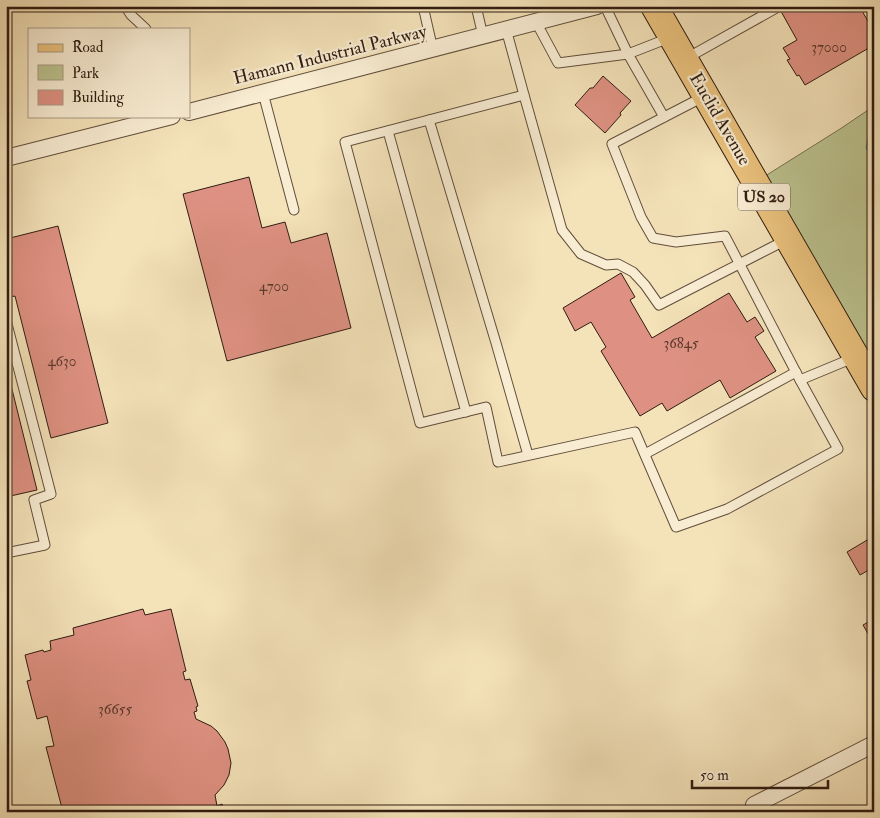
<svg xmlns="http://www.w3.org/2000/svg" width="880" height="818" viewBox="0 0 880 818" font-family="'IM FELL Double Pica',serif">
  <rect width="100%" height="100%" fill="#f4e2b9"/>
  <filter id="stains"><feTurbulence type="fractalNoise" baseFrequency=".004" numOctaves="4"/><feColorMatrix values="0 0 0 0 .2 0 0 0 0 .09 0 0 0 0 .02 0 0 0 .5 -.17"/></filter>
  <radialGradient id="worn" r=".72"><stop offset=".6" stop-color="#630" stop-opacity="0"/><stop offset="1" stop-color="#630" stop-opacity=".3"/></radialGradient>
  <!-- green -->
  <path fill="#bcc38f" stroke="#767050" d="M 874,106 L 874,366 L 762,178 L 840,129 Z"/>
  <!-- water -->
  <path fill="#9ebcb7" stroke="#727c75" d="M 874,130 L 874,159 L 866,148 L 869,134 Z"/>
  <!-- building -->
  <g fill="#de9182" stroke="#2f1c11">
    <path d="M 778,6 L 859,6 L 871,26 L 868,29 L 874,41 L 874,45 L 805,85 L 799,75 L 797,76 L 787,60 L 790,59 L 783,48 L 797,40 Z"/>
    <path d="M 603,76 L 631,101 L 620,113 L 621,115 L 605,133 L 575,105 L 590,88 L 593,88 Z"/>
    <path d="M 249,177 L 262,228 L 285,222 L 291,243 L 327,233 L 351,328 L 227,361 L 183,194 Z"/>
    <path d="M 58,226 L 108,423 L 51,438 L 15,296 L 6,298 L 6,270 L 7,270 L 6,239 Z"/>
    <path d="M 621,273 L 635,297 L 630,300 L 652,338 L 729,293 L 747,322 L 755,317 L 764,331 L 755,337 L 776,371 L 730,398 L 720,380 L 667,411 L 662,403 L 640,416 L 601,351 L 606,347 L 591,322 L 575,331 L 563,308 Z"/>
    <path d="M 6,365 L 37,490 L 6,497 Z"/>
    <path d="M 874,536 L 874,567 L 860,575 L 847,552 Z"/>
    <path d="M 143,609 L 145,615 L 171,609 L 186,671 L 183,672 L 185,680 L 190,679 L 198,706 L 196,707 L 197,711 L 194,712 L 196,719 L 211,726 L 217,731 L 225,742 L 228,749 L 231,763 L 229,775 L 224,785 L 215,795 L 217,806 L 222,804 L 224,812 L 63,812 L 46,747 L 54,746 L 47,716 L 37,719 L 27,681 L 31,680 L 25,655 L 43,650 L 44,652 L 51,650 L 50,641 L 74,635 L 73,628 Z"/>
    <path d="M 874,619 L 874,644 L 863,625 Z"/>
  </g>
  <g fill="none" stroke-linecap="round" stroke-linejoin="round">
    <defs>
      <g id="service">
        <path d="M 125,6 L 131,15 L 146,29"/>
        <path d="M 423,6 L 433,50"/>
        <path d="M 476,6 L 483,36"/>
        <path d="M 536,22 L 558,63 L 628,54 L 605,6"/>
        <path d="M 506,29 L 524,95"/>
        <path d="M 687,58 L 778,7"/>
        <path d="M 263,93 L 294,210"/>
        <path d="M 703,97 L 612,144 L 641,217 L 653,238 L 676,242 L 725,236 L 800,380"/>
        <path d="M 664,117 L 628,54 L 669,38"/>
        <path d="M 429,120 L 496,343 L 528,455"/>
        <path d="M 388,131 L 466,412"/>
        <path d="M 786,240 L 659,305 L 645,285 L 633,272 L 618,264 L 606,265 L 581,254 L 562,230 L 524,95 L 345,142 L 420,423 L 486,407 L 498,462 L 635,432 L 676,527 L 727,509 L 838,449 L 800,380 L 853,358"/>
        <path d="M 6,320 L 51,494 L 34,500 L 45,545 L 6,553"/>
        <path d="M 645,454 L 796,372"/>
      </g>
      <g id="minor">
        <path d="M 189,112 L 597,6"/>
        <path d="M 6,158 L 172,116"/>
        <path d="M 754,805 L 874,744"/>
      </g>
      <path id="primary" d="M 654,6 L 874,388"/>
    </defs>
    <!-- service casing -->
    <use href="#service" stroke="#604e3b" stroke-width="11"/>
    <!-- minor casing -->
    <use href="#minor" stroke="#604e3b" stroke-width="18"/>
    <!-- primary casing -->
    <use href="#primary" stroke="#2f1c11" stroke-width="28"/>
    <!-- service -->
    <use href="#service" stroke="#f8ecd2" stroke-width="9"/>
    <!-- minor -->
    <use href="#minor" stroke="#f8ecd2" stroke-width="16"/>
    <!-- primary -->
    <use href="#primary" stroke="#eac17c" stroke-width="26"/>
  </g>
  <g text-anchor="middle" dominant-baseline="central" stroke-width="4.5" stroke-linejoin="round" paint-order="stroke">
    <!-- number labels -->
    <g font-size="15" fill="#5b392d">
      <text x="829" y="47">37000</text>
      <text x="274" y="286">4700</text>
      <text x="681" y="343">36845</text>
      <text x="62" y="361">4630</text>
      <text x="115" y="709">36655</text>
    </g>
    <!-- shield labels -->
    <rect fill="#f8ecd2" stroke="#6b5a4b" stroke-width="1" x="738" y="183.5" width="52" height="27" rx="4"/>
    <g font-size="16" font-weight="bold" fill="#2f1c11">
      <text x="764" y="197">US 20</text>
    </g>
    <!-- street labels -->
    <g font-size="18" fill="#2f1c11" stroke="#f8ecd2">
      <text transform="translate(330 55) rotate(-14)">Hamann Industrial Parkway</text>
      <text transform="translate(720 119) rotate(60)">Euclid Avenue</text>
    </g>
  </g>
  <!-- margin -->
  <rect width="880" height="818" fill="none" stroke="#f4e2b9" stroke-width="25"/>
  <rect x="8" y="8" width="865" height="803" fill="none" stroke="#2f1c11" stroke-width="2.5"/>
  <rect x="12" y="12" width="855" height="793" fill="none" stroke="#2f1c11"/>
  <!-- legend -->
  <rect x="28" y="28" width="162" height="90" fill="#f8ecd2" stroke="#a89985"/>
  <rect x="38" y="44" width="25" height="8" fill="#eac17c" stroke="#a89985"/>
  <text x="72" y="52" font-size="15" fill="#2f1c11">Road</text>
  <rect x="38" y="65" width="25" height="15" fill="#bcc38f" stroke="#a89985"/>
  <text x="72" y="78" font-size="15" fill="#2f1c11">Park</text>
  <rect x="38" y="90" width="25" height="15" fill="#de9182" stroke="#a89985"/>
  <text x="72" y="102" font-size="15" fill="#2f1c11">Building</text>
  <!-- scale -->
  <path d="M692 780v8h136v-8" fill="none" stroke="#2f1c11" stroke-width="2.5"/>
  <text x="700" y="780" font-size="15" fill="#2f1c11" stroke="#f8ecd2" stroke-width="4" paint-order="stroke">50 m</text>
  <rect width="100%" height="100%" filter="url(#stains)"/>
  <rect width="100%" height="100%" fill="url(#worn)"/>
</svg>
